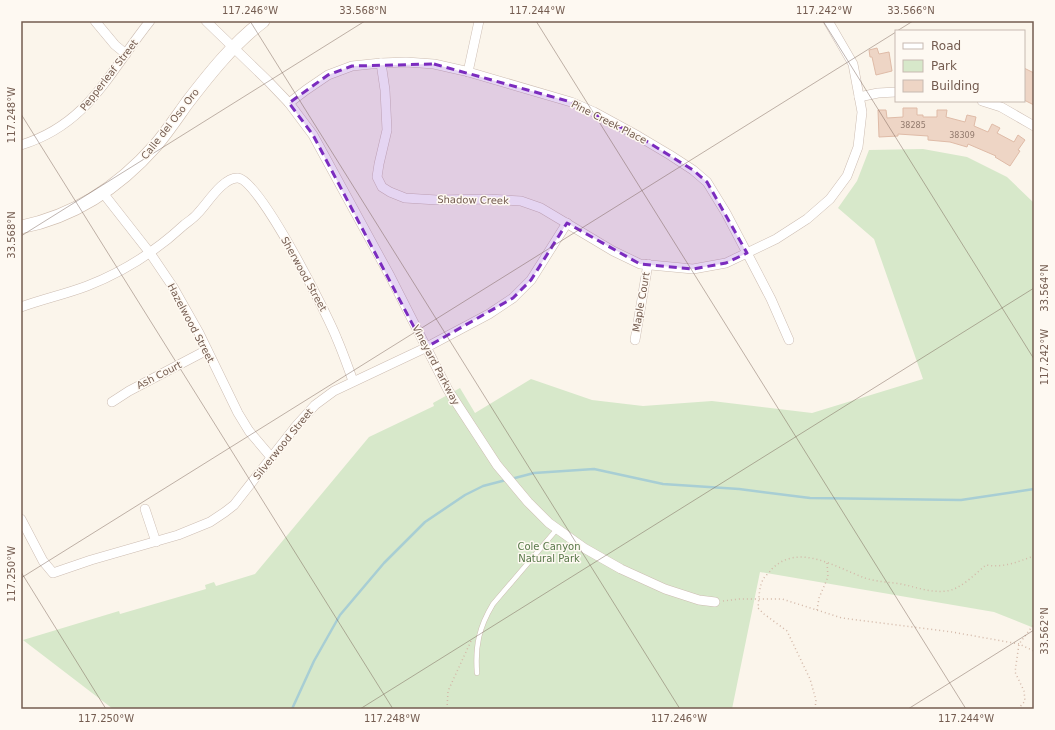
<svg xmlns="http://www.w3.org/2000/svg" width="1055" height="730" viewBox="0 0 1055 730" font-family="'DejaVu Sans',sans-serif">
  <rect width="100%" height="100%" fill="#fbf5eb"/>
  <!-- green -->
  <path fill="#d7e8ca" d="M 923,149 L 967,157 L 1007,177 L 1034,203 L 1034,628 L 994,612 L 760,572 L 732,709 L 113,709 L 23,640 L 119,611 L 120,614 L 206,589 L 205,585 L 214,582 L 216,586 L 255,574 L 369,437 L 434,406 L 433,403 L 460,388 L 475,413 L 531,379 L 592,400 L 643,406 L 712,401 L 812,413 L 923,379 L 874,239 L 838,208 L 857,181 L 869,150 Z"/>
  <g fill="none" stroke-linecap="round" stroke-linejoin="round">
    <!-- stream -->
    <g stroke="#a8ced4" stroke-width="2.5">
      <path d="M 511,479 L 534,473 L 594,469 L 663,484 L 739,489 L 810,498 L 961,500 L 1034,489"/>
      <path d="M 292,709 L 314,661 L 340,615 L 384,563 L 425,522 L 465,495 L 483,486 L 506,480"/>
    </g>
  </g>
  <!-- building -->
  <g fill="#eed5c5" stroke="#dfbba7">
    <path d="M 877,48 L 879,54 L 889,52 L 892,71 L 876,75 L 872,57 L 870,57 L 869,50 Z"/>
    <path d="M 1024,68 L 1034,73 L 1034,105 L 1024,100 Z"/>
    <path d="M 903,108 L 917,108 L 917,115 L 923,115 L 923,117 L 937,117 L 937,110 L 947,110 L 946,117 L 965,122 L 967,115 L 976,117 L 974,126 L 988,132 L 992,124 L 1000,128 L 997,133 L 1014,142 L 1018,135 L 1025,140 L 1018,150 L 1020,151 L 1010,166 L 995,157 L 996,156 L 968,144 L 967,147 L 950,142 L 928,140 L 928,136 L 898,134 L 898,136 L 879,137 L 878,110 L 886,110 L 887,118 L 903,117 Z"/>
  </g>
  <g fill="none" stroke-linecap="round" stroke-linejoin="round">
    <defs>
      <path id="service" d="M 477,673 C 475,646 479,627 493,604 L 557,529"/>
      <g id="minor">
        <path d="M 95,21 L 115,45 L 126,54"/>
        <path d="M 206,21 L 268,81 L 289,103 L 313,135 L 390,276 L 448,390 L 497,465 L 528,502 L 549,523 L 584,548 L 621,569 L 665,589 L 699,600 L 715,602"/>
        <path d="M 381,63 L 385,90 L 387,130 L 379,164 L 377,177 L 382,187 L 390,192 L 405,198 L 437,200 L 488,199 L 521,201 L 541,208 L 613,251 L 640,264 L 693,269 L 726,263 L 776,239 L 807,219 L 830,199 L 847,176 L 858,147 L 862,112 L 853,64 L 828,21"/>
        <path d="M 468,72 L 479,21"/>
        <path d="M 859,97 L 878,93 L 896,92"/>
        <path d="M 982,101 L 1001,107 L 1034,126"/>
        <path d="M 289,103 L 306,90 L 328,75 L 352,66 L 381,63 L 406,62 L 434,64 L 465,71 L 571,102 L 594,112 L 638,136 L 670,155 L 693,170 L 707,182 L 726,213 L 747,253 L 771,299 L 789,340"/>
        <path d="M 21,145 C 89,124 109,72 150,21"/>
        <path d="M 103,193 L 150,253 L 173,287 L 199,333 L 238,413 L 249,431 L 271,457"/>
        <path d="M 21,307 C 43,299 66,294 87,286 C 123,272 156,251 184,225 C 189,221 194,218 198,213 C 207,204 223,177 238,178 C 260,180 327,314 337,339 C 343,353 348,367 353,381"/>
        <path d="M 635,340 L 648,264"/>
        <path d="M 112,402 L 129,391 L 207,350"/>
        <path d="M 145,509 L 156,542"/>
        <path d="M 21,519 L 43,561 L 53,573 L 91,560 L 178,535 L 210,522 L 225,512 L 234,505 L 296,426 L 315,405 L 334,391 L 425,348 L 489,314 L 513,298 L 531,280 L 567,223"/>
      </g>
      <path id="secondary" d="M 21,227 C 76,216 119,187 156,145 C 167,132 177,117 187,103 C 210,73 233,44 263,21"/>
    </defs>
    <!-- service casing -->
    <use href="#service" stroke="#cdbdb2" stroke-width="5.5"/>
    <!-- minor casing -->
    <use href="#minor" stroke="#cdbdb2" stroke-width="10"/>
    <!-- secondary casing -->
    <use href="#secondary" stroke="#cfbdaf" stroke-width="14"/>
    <!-- path -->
    <g stroke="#d3b8a8" stroke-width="1.5" stroke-dasharray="1 3" stroke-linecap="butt">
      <path d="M 723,601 L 739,599 L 782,599 L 842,618 L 952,632 L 1019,644 L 1034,651"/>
      <path d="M 817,610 L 819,598 L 828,577 L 827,563"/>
      <path d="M 447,709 L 448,691 L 471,641"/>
      <path d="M 815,709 L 816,700 L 810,679 L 787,631 L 764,614 L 758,608 C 759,599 759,585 764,578 C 766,575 770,572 772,569 C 798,542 837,568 865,578 C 877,582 889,582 901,584 C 916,587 930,593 946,591 C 960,590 975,574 986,565 C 1004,568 1017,562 1034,556"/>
      <path d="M 1018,709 L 1025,701 L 1024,691 L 1015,672 L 1019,644 L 1034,624"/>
    </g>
    <!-- service -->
    <use href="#service" stroke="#fff" stroke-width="4.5"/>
    <!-- minor -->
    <use href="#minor" stroke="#fff" stroke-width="9"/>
    <!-- secondary -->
    <use href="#secondary" stroke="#fff" stroke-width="13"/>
  </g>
  <!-- marked area -->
  <path fill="#7b2cbf" fill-opacity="0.2" stroke="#7b2cbf" stroke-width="3" stroke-dasharray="8 5" stroke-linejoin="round" d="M 434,64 L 571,102 L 638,136 L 693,170 L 707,182 L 747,253 L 726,263 L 693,269 L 640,264 L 567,223 L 531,280 L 513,298 L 425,348 L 313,135 L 289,103 L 328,75 L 352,66 Z"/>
  <!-- ticks -->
  <path fill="none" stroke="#745c50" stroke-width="1" stroke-opacity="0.45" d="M 250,21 L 680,709M 536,21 L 966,709M 823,21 L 1034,359M 897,31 L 913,21M 21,114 L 393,709M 21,236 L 365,21M 21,572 L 106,709M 21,578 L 896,32M 360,709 L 1034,288M 908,709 L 1034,630"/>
  <g text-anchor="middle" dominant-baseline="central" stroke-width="3" stroke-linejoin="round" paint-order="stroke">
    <!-- number labels -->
    <g font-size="8" fill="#927a6d">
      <text x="913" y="125">38285</text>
      <text x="962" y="135">38309</text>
    </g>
    <!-- street labels -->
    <g font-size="10" fill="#745c50" stroke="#fef9f2">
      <text transform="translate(109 75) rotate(-52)">Pepperleaf Street</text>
      <text transform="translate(609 122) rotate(27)">Pine Creek Place</text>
      <text transform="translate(170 124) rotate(-52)">Calle del Oso Oro</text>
      <text transform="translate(473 200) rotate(1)">Shadow Creek</text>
      <text transform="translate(304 274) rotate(61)">Sherwood Street</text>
      <text transform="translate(641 302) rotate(-80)">Maple Court</text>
      <text transform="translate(191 323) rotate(62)">Hazelwood Street</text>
      <text transform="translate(436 365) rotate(62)">Vineyard Parkway</text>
      <text transform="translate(159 375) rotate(-27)">Ash Court</text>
      <text transform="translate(283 444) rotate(-51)">Silverwood Street</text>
    </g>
    <!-- park labels -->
    <g font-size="10" fill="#587849" stroke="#fef9f2">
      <text x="549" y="546">Cole Canyon<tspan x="549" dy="12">Natural Park</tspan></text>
    </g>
  </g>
  <!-- border -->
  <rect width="1055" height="730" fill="none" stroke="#fef9f2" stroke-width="44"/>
  <!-- legend -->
  <rect x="895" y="30" width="130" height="72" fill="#fef9f2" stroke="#c7bab1"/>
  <rect x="903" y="43" width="20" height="6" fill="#ffffff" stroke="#c7bab1"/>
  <text x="931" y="50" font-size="12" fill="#745c50">Road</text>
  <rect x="903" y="60" width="20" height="12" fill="#d7e8ca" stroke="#c7bab1"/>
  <text x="931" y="70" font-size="12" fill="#745c50">Park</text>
  <rect x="903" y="80" width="20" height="12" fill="#eed5c5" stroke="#c7bab1"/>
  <text x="931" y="90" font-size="12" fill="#745c50">Building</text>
  <rect x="22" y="22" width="1011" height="686" fill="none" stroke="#745c50" stroke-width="1.5"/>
  <g font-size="10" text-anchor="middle" fill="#745c50">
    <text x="250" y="14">117.246°W</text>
    <text x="363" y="14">33.568°N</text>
    <text x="537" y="14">117.244°W</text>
    <text x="824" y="14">117.242°W</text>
    <text x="911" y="14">33.566°N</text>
    <text transform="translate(11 115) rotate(-90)" y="4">117.248°W</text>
    <text transform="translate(11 235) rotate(-90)" y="4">33.568°N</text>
    <text transform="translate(1044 288) rotate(-90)" y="4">33.564°N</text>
    <text transform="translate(1044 357) rotate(-90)" y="4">117.242°W</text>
    <text transform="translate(11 574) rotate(-90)" y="4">117.250°W</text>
    <text transform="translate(1044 631) rotate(-90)" y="4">33.562°N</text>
    <text x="106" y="722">117.250°W</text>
    <text x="392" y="722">117.248°W</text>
    <text x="679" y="722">117.246°W</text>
    <text x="966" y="722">117.244°W</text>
  </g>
</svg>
